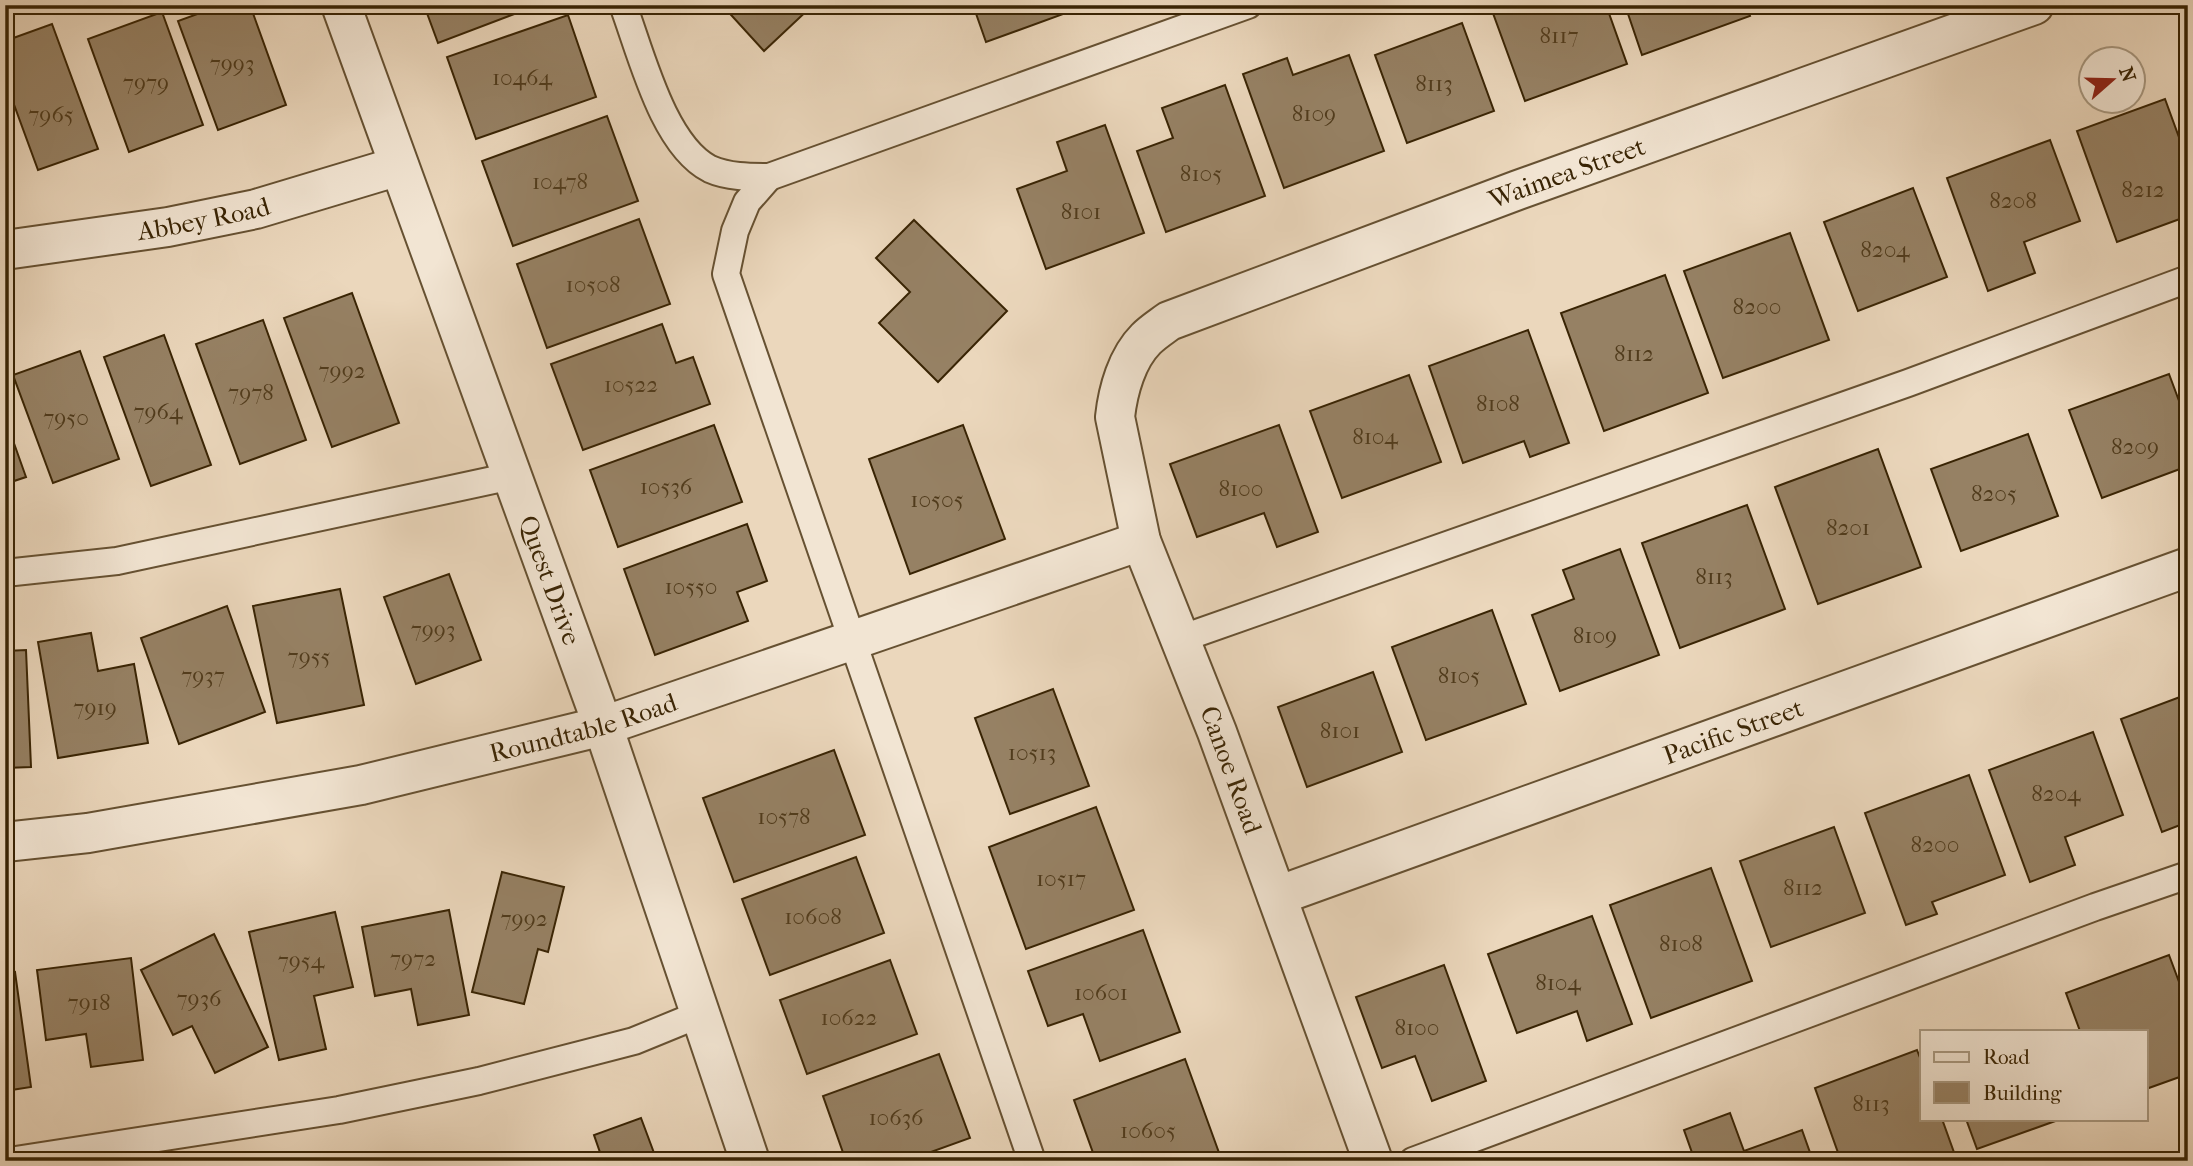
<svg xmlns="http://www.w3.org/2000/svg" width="2193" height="1166" viewBox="0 0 2193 1166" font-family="'IM FELL French Canon',serif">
  <rect width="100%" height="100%" fill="#ebd7bc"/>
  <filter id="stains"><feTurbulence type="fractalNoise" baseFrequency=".00286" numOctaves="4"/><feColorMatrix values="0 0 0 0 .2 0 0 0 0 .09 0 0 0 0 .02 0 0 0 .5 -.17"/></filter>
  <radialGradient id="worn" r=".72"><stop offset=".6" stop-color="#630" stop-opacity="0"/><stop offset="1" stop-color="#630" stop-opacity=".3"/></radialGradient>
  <!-- building -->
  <g fill="#968164" stroke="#392404" stroke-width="2">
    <path d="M 222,5 L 250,5 L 286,105 L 218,130 L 178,21 Z"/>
    <path d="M 424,5 L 538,5 L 438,43 Z"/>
    <path d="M 722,5 L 813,5 L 764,51 Z"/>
    <path d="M 973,5 L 1063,5 L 1066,13 L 986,42 Z"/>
    <path d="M 1490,5 L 1606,5 L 1627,64 L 1525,101 Z"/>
    <path d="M 1625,5 L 1746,5 L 1750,16 L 1642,55 Z"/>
    <path d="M 162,12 L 203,125 L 129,152 L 88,39 Z"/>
    <path d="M 568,15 L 596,97 L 476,139 L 447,57 Z"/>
    <path d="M 1462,23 L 1494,111 L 1407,143 L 1375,55 Z"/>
    <path d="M 52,24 L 98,149 L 38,170 L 5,80 L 5,41 Z"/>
    <path d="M 1349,55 L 1384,151 L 1284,188 L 1243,74 L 1287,58 L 1293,75 Z"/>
    <path d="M 1225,85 L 1265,196 L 1166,232 L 1137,151 L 1173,138 L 1162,108 Z"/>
    <path d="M 2165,99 L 2188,162 L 2188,216 L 2117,242 L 2077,131 Z"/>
    <path d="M 607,116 L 638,201 L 513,246 L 482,161 Z"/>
    <path d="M 1105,125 L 1144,233 L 1046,269 L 1017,189 L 1067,171 L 1057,142 Z"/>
    <path d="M 2050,140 L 2080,221 L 2024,242 L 2035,273 L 1988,291 L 1947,178 Z"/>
    <path d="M 1913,188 L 1947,277 L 1858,311 L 1824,222 Z"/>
    <path d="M 639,219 L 670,304 L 547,348 L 517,264 Z"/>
    <path d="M 914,220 L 1007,311 L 938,382 L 879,323 L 910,292 L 876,258 Z"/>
    <path d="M 1790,233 L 1829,340 L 1723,378 L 1684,271 Z"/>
    <path d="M 1665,275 L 1708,393 L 1604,431 L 1561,313 Z"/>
    <path d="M 352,293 L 399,423 L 332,447 L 284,318 Z"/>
    <path d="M 263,320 L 306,440 L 240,464 L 196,344 Z"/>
    <path d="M 662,324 L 676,363 L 693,357 L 710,404 L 583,450 L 551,364 Z"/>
    <path d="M 1528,330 L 1569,443 L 1530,457 L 1524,441 L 1463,463 L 1429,366 Z"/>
    <path d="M 164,335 L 211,465 L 151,486 L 104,357 Z"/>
    <path d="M 80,351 L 119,459 L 53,483 L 13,375 Z"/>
    <path d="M 2169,374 L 2188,425 L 2188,466 L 2102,498 L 2069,410 Z"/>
    <path d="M 1409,375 L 1441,462 L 1342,498 L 1310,411 Z"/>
    <path d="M 5,418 L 26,477 L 5,484 Z"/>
    <path d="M 714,425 L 742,502 L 618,547 L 590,470 Z"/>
    <path d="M 963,425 L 1005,539 L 910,574 L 869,459 Z"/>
    <path d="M 1279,425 L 1318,532 L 1277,547 L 1264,513 L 1197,537 L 1170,464 Z"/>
    <path d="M 2028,434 L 2058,516 L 1961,551 L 1931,469 Z"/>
    <path d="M 1878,449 L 1921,567 L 1818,604 L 1775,487 Z"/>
    <path d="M 1747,505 L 1785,609 L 1680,648 L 1642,543 Z"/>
    <path d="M 747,524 L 767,581 L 737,592 L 748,621 L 655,655 L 624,569 Z"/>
    <path d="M 1620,549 L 1659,655 L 1560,691 L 1532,615 L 1574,599 L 1563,570 Z"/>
    <path d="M 449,574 L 481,660 L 416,684 L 384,597 Z"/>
    <path d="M 340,589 L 364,705 L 277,723 L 253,606 Z"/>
    <path d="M 227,606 L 265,712 L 179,744 L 141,638 Z"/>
    <path d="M 1492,610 L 1526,704 L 1426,740 L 1392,647 Z"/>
    <path d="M 91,633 L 98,671 L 134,664 L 148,743 L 58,758 L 38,642 Z"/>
    <path d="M 26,650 L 31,767 L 5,768 L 5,651 Z"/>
    <path d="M 1373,672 L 1402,752 L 1307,787 L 1278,707 Z"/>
    <path d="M 1053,689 L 1089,786 L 1010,814 L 975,718 Z"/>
    <path d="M 2188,694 L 2188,822 L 2162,832 L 2121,719 Z"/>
    <path d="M 2093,732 L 2123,815 L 2065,837 L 2075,865 L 2030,882 L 1989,770 Z"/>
    <path d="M 834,750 L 865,835 L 734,882 L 703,798 Z"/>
    <path d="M 1969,775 L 2005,875 L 1932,902 L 1937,914 L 1906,925 L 1865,813 Z"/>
    <path d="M 1096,807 L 1134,910 L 1026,949 L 989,847 Z"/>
    <path d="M 1834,827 L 1865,913 L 1771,947 L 1740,861 Z"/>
    <path d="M 856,857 L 884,933 L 770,975 L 742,899 Z"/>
    <path d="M 1711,868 L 1752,981 L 1651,1018 L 1610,905 Z"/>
    <path d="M 502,872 L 564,887 L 548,952 L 538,949 L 524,1004 L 472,992 Z"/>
    <path d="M 449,910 L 469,1015 L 418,1025 L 411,989 L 375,996 L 362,927 Z"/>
    <path d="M 335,912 L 353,987 L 314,996 L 326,1049 L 279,1060 L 249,932 Z"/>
    <path d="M 1592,916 L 1632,1024 L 1587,1041 L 1577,1011 L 1517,1033 L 1488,954 Z"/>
    <path d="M 1143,930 L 1180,1032 L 1100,1061 L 1083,1014 L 1048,1026 L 1028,971 Z"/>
    <path d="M 214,934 L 268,1047 L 215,1073 L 192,1026 L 173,1035 L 141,970 Z"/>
    <path d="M 2169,955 L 2188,1006 L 2188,1074 L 2146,1089 L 2146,1031 L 2080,1031 L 2066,993 Z"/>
    <path d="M 131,958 L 143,1060 L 91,1067 L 86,1034 L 46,1040 L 37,970 Z"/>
    <path d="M 890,960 L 917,1034 L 807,1074 L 780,1000 Z"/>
    <path d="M 1444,965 L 1486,1081 L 1432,1101 L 1415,1056 L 1382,1068 L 1356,997 Z"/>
    <path d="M 15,972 L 31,1087 L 5,1091 L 5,974 Z"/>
    <path d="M 1917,1050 L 1922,1063 L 1922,1119 L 1942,1119 L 1956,1158 L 1949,1161 L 1841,1161 L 1815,1088 Z"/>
    <path d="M 939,1054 L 970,1138 L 906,1161 L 846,1161 L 823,1096 Z"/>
    <path d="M 1185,1059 L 1222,1161 L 1096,1161 L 1074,1100 Z"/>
    <path d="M 1730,1113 L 1744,1151 L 1802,1130 L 1813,1161 L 1695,1161 L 1684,1130 Z"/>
    <path d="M 641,1118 L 657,1161 L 603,1161 L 594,1135 Z"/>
    <path d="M 1966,1119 L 2061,1119 L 1977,1149 Z"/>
  </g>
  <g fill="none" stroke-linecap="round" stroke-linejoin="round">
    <defs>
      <g id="service">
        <path d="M 623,5 C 641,53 663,145 710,169 C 728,177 749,177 769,177 L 1248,5"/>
        <path d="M 769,177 L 747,202 L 735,231 L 726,274 L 1032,1161"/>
        <path d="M 5,573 L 117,561 L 512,476"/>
        <path d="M 1180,639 L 1908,383 L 2188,279"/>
        <path d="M 9,1161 L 339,1110 L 479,1081 L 634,1041 L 700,1014"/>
        <path d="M 1413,1161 L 2095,907 L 2188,875"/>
      </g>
      <g id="minor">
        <path id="s1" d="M 5,250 L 168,227 L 256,209 L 399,166"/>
        <path id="s2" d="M 5,842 L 88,833 L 361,785 L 603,726 L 1141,541"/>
        <path id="s3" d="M 1277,896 L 2188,567"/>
        <path id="s4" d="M 1373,1161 L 1217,732 L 1141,541 L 1115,417 C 1118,390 1127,358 1146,339 C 1153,332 1161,327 1169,321 L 1518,190 L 2034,5"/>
      </g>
      <g id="tertiary">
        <path id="s5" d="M 341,5 L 603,726 L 750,1161"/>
      </g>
    </defs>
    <!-- service casing -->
    <use href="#service" stroke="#665132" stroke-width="30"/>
    <!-- minor casing -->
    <use href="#minor" stroke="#665132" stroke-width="42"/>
    <!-- tertiary casing -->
    <use href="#tertiary" stroke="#665132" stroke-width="42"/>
    <!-- service -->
    <use href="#service" stroke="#f2e5d3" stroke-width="26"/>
    <!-- minor -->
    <use href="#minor" stroke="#f2e5d3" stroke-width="38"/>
    <!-- tertiary -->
    <use href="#tertiary" stroke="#f2e5d3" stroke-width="38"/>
  </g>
  <g text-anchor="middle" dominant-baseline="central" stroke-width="6" stroke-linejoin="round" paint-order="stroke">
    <!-- number labels -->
    <g font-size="23" fill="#503b1c">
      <text x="1559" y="35">8117</text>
      <text x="232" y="63">7993</text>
      <text x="522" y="77">10464</text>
      <text x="146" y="82">7979</text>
      <text x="1434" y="83">8113</text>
      <text x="1314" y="113">8109</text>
      <text x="51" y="114">7965</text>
      <text x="1201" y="173">8105</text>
      <text x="560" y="181">10478</text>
      <text x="2143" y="189">8212</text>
      <text x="2013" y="200">8208</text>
      <text x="1081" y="211">8101</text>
      <text x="1885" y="249">8204</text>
      <text x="593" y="284">10508</text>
      <text x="1757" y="306">8200</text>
      <text x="1634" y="353">8112</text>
      <text x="342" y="370">7992</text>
      <text x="631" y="384">10522</text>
      <text x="251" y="392">7978</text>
      <text x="1498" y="403">8108</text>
      <text x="158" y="411">7964</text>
      <text x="66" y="417">7950</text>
      <text x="1375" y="436">8104</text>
      <text x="2135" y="446">8209</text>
      <text x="666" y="486">10536</text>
      <text x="1241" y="488">8100</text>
      <text x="1994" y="493">8205</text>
      <text x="937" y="499">10505</text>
      <text x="1848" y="527">8201</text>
      <text x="1714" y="576">8113</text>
      <text x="691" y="586">10550</text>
      <text x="433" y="629">7993</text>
      <text x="1595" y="635">8109</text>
      <text x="309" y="656">7955</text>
      <text x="203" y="675">7937</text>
      <text x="1459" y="675">8105</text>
      <text x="95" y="707">7919</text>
      <text x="1340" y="730">8101</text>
      <text x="1032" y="752">10513</text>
      <text x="2056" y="793">8204</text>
      <text x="784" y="816">10578</text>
      <text x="1935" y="844">8200</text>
      <text x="1061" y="878">10517</text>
      <text x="1803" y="887">8112</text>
      <text x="813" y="916">10608</text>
      <text x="524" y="918">7992</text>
      <text x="1681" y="943">8108</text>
      <text x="413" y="958">7972</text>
      <text x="301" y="960">7954</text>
      <text x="1558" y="982">8104</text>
      <text x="1101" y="992">10601</text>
      <text x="199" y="998">7936</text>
      <text x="89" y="1002">7918</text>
      <text x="849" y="1017">10622</text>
      <text x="1417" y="1027">8100</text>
      <text x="1871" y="1103">8113</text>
      <text x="896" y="1117">10636</text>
      <text x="1148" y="1130">10605</text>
    </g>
    <!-- street labels -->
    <g font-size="26" fill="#392404" stroke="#f2e5d3">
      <text stroke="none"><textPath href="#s4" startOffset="1328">Waimea Street</textPath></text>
      <text stroke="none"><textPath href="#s1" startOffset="201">Abbey Road</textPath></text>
      <text stroke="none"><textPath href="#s5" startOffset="612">Quest Drive</textPath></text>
      <text stroke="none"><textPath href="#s2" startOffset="590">Roundtable Road</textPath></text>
      <text stroke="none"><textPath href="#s3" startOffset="485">Pacific Street</textPath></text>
      <text transform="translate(1231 770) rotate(70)">Canoe Road</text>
    </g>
  </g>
  <!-- margin -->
  <rect width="2193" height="1166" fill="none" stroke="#ebd7bc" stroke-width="28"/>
  <rect x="7" y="7" width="2179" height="1152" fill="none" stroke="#392404" stroke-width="3.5"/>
  <rect x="14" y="14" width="2165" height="1138" fill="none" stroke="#392404" stroke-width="2"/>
  <!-- legend -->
  <rect x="1920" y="1030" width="228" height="91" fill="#f2e5d3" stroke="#a89880" stroke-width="2"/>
  <rect x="1934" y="1052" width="35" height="10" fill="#f2e5d3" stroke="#a89880" stroke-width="2"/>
  <text x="1983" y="1064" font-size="21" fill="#392404">Road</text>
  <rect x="1934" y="1082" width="35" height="21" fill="#968164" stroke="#a89880" stroke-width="2"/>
  <text x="1983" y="1100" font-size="21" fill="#392404">Building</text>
  <!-- north arrow -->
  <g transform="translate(2112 80) rotate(70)"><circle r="33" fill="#f2e5d3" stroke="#a89880" stroke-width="2"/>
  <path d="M0-5L12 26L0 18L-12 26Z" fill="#8f2418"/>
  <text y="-10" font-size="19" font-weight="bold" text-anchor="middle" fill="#392404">N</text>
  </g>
  <rect width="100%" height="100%" filter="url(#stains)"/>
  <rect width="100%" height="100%" fill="url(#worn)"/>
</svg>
